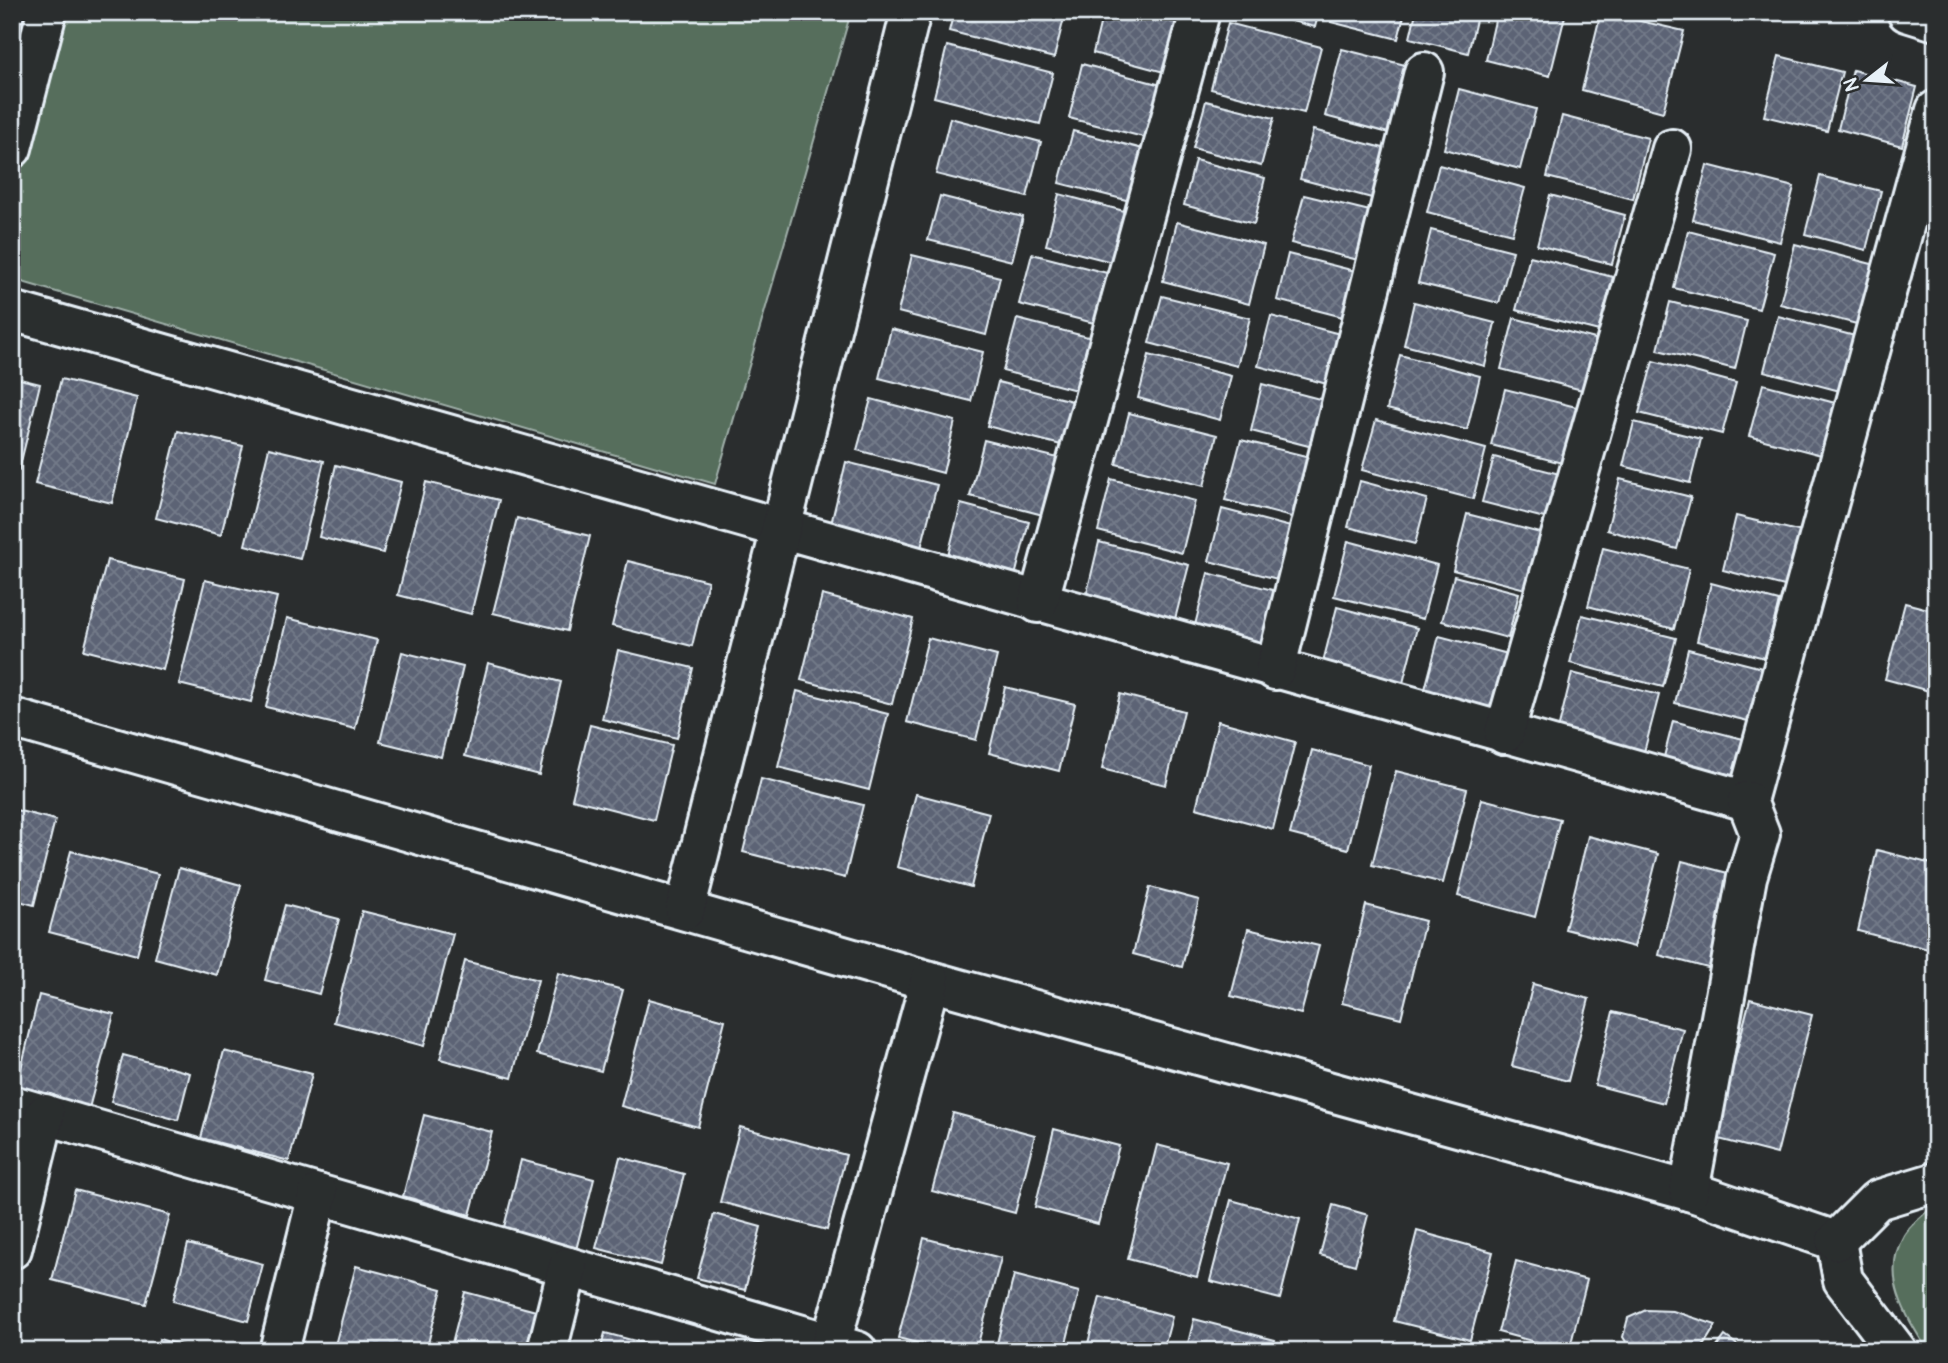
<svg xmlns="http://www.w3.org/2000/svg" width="1948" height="1363" viewBox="0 0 1948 1363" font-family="Pangolin,sans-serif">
  <defs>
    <pattern id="building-cross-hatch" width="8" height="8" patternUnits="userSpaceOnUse" patternTransform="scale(1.75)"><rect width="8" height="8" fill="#5c6375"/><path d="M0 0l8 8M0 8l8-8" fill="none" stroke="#737a89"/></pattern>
  </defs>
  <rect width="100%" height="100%" fill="#2a2d2e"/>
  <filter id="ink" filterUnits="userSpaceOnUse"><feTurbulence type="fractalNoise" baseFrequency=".0143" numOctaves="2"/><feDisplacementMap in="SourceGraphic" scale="14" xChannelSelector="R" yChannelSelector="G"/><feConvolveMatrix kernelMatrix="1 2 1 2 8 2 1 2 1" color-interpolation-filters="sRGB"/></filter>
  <g filter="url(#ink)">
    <!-- park -->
    <g fill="#576e5c" stroke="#a0b0aa" stroke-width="2">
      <path d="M 58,12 L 851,12 L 715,484 L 12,279 L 12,181 Z"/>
      <path d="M 1936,1204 L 1936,1351 L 1928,1351 C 1906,1316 1880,1276 1904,1235 C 1911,1223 1926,1213 1936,1204 Z"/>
    </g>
    <!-- building -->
    <g fill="url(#building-cross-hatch)" stroke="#e8f1f8" stroke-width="2">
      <path d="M 12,12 L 29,12 L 25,27 L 12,24 Z"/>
      <path d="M 954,12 L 1057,12 L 1065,14 L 1054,58 L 949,31 Z"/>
      <path d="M 1103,12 L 1137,12 L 1177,23 L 1164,72 L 1093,53 Z"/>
      <path d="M 1257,12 L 1319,12 L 1315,27 Z"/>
      <path d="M 1334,12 L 1405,12 L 1398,39 L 1331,22 Z"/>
      <path d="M 1416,12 L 1478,12 L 1468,53 L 1410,38 Z"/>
      <path d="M 1497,12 L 1566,12 L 1550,76 L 1486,60 Z"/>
      <path d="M 1601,12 L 1684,31 L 1663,112 L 1582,90 Z"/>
      <path d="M 1228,23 L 1321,47 L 1304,113 L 1211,89 Z"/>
      <path d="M 947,46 L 1053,73 L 1040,124 L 934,97 Z"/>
      <path d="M 1342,49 L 1413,67 L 1396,135 L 1325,116 Z"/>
      <path d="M 1779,56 L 1842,72 L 1827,131 L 1764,116 Z"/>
      <path d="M 1082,64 L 1165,86 L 1151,139 L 1069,118 Z"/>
      <path d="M 1853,70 L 1917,87 L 1902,146 L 1838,129 Z"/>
      <path d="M 1459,89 L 1536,109 L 1520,169 L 1444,149 Z"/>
      <path d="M 1206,101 L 1274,118 L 1261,166 L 1193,148 Z"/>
      <path d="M 1562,116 L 1648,138 L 1633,199 L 1547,177 Z"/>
      <path d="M 950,118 L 1041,142 L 1027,197 L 936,174 Z"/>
      <path d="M 1313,130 L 1395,151 L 1383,201 L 1300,179 Z"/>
      <path d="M 1073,131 L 1151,151 L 1138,203 L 1059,183 Z"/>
      <path d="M 1195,160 L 1265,178 L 1254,224 L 1184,205 Z"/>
      <path d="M 1439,165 L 1525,188 L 1512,234 L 1427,212 Z"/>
      <path d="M 1707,165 L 1794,187 L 1780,242 L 1693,220 Z"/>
      <path d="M 1820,176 L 1881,191 L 1866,250 L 1805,234 Z"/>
      <path d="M 1059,194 L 1124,211 L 1112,262 L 1046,245 Z"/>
      <path d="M 1304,195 L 1378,213 L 1366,262 L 1291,243 Z"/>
      <path d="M 1550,195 L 1625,215 L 1612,264 L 1537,245 Z"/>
      <path d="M 940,196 L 1023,217 L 1012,261 L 928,240 Z"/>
      <path d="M 1177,222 L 1264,245 L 1249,304 L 1163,281 Z"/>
      <path d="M 1431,230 L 1513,251 L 1499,303 L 1418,283 Z"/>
      <path d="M 1688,231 L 1774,253 L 1759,309 L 1674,288 Z"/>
      <path d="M 1795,244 L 1887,268 L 1872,328 L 1780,304 Z"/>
      <path d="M 1032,254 L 1107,273 L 1094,323 L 1019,304 Z"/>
      <path d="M 1288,254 L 1355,271 L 1343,317 L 1277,300 Z"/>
      <path d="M 912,255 L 1000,277 L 986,335 L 898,312 Z"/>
      <path d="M 1530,256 L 1613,277 L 1599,331 L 1516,310 Z"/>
      <path d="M 1162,296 L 1250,318 L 1237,366 L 1149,343 Z"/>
      <path d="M 1414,302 L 1495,323 L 1485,366 L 1404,345 Z"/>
      <path d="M 1670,302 L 1747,321 L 1735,369 L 1658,350 Z"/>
      <path d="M 1271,316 L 1340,334 L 1327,384 L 1258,366 Z"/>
      <path d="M 1778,316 L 1855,336 L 1840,391 L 1764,371 Z"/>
      <path d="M 1514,318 L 1599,340 L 1586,391 L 1501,369 Z"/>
      <path d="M 1017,319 L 1092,338 L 1080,391 L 1003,371 Z"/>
      <path d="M 891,329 L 983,352 L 971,401 L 879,378 Z"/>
      <path d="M 1149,355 L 1231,376 L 1220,420 L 1138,398 Z"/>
      <path d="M 1400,355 L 1480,376 L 1467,430 L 1387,409 Z"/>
      <path d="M 1653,361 L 1736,383 L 1722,434 L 1639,413 Z"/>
      <path d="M 12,377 L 40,384 L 19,470 L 12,469 Z"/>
      <path d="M 61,379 L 137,398 L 112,503 L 35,484 Z"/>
      <path d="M 998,382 L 1076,402 L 1065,446 L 987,426 Z"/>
      <path d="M 1262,384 L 1335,403 L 1324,450 L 1251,431 Z"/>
      <path d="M 1763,384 L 1839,404 L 1825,456 L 1749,436 Z"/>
      <path d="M 1505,389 L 1588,410 L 1574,466 L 1491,445 Z"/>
      <path d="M 871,399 L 955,421 L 943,473 L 857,450 Z"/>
      <path d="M 1129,413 L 1217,435 L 1204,486 L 1116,464 Z"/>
      <path d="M 1376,420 L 1486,449 L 1473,499 L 1362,470 Z"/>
      <path d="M 1634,422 L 1701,439 L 1690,483 L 1623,466 Z"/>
      <path d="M 178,431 L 243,446 L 221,535 L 156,518 Z"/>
      <path d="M 984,440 L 1058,458 L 1043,515 L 970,496 Z"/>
      <path d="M 1241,440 L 1318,459 L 1303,520 L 1225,500 Z"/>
      <path d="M 269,448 L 324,461 L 300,559 L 245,545 Z"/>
      <path d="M 1494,457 L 1575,478 L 1564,523 L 1482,502 Z"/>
      <path d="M 846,462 L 937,485 L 921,548 L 831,524 Z"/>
      <path d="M 336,465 L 401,482 L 383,553 L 319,537 Z"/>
      <path d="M 1111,479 L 1195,501 L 1182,553 L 1098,531 Z"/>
      <path d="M 1620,479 L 1691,497 L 1677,549 L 1607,530 Z"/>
      <path d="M 1360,481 L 1427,499 L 1415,544 L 1348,527 Z"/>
      <path d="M 426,482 L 499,500 L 471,614 L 398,595 Z"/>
      <path d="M 961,504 L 1029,522 L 1015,576 L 947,559 Z"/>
      <path d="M 1222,509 L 1298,529 L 1285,581 L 1209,561 Z"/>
      <path d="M 1467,514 L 1552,536 L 1537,592 L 1453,570 Z"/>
      <path d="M 1736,516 L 1806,533 L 1792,588 L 1723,570 Z"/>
      <path d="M 517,518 L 590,536 L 567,631 L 493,613 Z"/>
      <path d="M 1348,541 L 1437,565 L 1423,619 L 1334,596 Z"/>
      <path d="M 1099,542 L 1189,565 L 1174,623 L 1085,601 Z"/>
      <path d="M 1603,548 L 1689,569 L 1674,629 L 1588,606 Z"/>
      <path d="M 107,560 L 185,579 L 163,670 L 84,650 Z"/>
      <path d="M 628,561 L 708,581 L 692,646 L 612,626 Z"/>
      <path d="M 1208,573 L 1284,593 L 1270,649 L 1194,629 Z"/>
      <path d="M 1454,576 L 1519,593 L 1508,638 L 1442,621 Z"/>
      <path d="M 205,580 L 277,597 L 251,702 L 179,684 Z"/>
      <path d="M 1711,583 L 1779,601 L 1765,658 L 1697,641 Z"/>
      <path d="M 822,595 L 913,619 L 892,704 L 801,680 Z"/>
      <path d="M 1905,603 L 1936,611 L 1936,693 L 1885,679 Z"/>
      <path d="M 1337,607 L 1417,628 L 1403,683 L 1323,662 Z"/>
      <path d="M 1582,615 L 1676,638 L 1663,687 L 1570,663 Z"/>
      <path d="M 287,618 L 377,640 L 355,729 L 266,707 Z"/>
      <path d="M 1439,636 L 1512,655 L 1498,712 L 1424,693 Z"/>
      <path d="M 928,638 L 997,656 L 976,740 L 907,722 Z"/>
      <path d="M 1688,649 L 1770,670 L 1756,723 L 1675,703 Z"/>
      <path d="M 618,650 L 693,668 L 677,738 L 602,719 Z"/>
      <path d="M 402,652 L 463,667 L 441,757 L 380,742 Z"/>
      <path d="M 488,663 L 561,682 L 539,775 L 465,756 Z"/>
      <path d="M 1572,673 L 1659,695 L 1644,752 L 1558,730 Z"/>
      <path d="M 1005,687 L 1075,704 L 1059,771 L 989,753 Z"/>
      <path d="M 797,691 L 888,714 L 869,790 L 778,767 Z"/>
      <path d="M 1120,694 L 1184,711 L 1166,785 L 1102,769 Z"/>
      <path d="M 1218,721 L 1295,742 L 1273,829 L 1196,808 Z"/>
      <path d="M 1673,721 L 1751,741 L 1739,788 L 1661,769 Z"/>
      <path d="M 590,725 L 672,745 L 654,820 L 572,799 Z"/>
      <path d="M 1312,750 L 1369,765 L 1348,849 L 1290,834 Z"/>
      <path d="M 1396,771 L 1467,789 L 1443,883 L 1372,865 Z"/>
      <path d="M 761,779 L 863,805 L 845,878 L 743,852 Z"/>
      <path d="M 916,794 L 989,813 L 971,887 L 897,867 Z"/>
      <path d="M 1482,799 L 1560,819 L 1535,917 L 1458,896 Z"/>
      <path d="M 12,809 L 55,820 L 34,905 L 12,899 Z"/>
      <path d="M 1588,836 L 1658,854 L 1634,947 L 1565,929 Z"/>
      <path d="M 1877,850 L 1936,865 L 1936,951 L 1858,931 Z"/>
      <path d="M 71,851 L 158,874 L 137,955 L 49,932 Z"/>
      <path d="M 1682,861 L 1743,877 L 1719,971 L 1659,955 Z"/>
      <path d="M 179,868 L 241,885 L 217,975 L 155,958 Z"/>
      <path d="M 1150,887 L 1199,900 L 1182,967 L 1133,954 Z"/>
      <path d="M 285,905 L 339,919 L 319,994 L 265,980 Z"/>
      <path d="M 1366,905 L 1425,921 L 1401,1018 L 1342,1003 Z"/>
      <path d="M 362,911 L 453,934 L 424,1046 L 334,1022 Z"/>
      <path d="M 1248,929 L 1319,946 L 1301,1014 L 1231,996 Z"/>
      <path d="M 465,961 L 538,980 L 512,1078 L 440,1059 Z"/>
      <path d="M 558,973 L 623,990 L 601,1071 L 537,1054 Z"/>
      <path d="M 1533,984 L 1589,999 L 1568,1081 L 1512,1066 Z"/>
      <path d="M 39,995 L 114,1014 L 88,1112 L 15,1093 Z"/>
      <path d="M 649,999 L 725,1020 L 698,1127 L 621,1106 Z"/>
      <path d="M 1750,999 L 1812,1015 L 1777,1154 L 1715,1138 Z"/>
      <path d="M 1613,1012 L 1683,1029 L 1664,1103 L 1595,1085 Z"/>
      <path d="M 224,1051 L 312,1074 L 289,1161 L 201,1138 Z"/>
      <path d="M 123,1055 L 190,1073 L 178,1120 L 111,1102 Z"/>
      <path d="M 953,1113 L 1035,1135 L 1015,1213 L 932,1191 Z"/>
      <path d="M 424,1115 L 492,1132 L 470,1215 L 403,1196 Z"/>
      <path d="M 740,1127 L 846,1155 L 827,1230 L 720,1202 Z"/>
      <path d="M 1054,1129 L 1119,1146 L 1098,1224 L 1035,1207 Z"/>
      <path d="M 1157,1145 L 1227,1163 L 1197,1277 L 1128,1259 Z"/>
      <path d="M 620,1157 L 684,1174 L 661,1265 L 596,1248 Z"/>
      <path d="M 521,1160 L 594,1179 L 576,1250 L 503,1231 Z"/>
      <path d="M 75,1190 L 170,1215 L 146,1304 L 52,1280 Z"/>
      <path d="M 1231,1200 L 1300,1219 L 1280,1299 L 1210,1281 Z"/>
      <path d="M 1333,1205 L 1368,1215 L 1355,1265 L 1320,1255 Z"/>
      <path d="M 714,1214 L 761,1227 L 745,1290 L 697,1278 Z"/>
      <path d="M 1417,1231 L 1493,1252 L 1470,1340 L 1394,1321 Z"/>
      <path d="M 924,1238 L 1001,1258 L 976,1351 L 947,1351 L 898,1338 Z"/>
      <path d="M 188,1244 L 263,1264 L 248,1321 L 173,1301 Z"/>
      <path d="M 1516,1261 L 1587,1280 L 1569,1351 L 1498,1332 Z"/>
      <path d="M 356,1266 L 442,1289 L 426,1351 L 357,1351 L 335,1345 Z"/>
      <path d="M 1014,1275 L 1079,1292 L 1064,1351 L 995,1351 Z"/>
      <path d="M 465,1292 L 547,1314 L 537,1351 L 450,1351 Z"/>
      <path d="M 1100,1297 L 1172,1317 L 1163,1351 L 1086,1351 Z"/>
      <path d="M 1646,1310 L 1673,1311 L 1716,1325 L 1700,1351 L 1632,1351 L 1623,1337 L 1628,1318 Z"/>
      <path d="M 1194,1319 L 1275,1340 L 1272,1351 L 1186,1351 Z"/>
      <path d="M 605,1333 L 673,1351 L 600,1351 Z"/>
      <path d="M 1725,1336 L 1746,1351 L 1714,1351 Z"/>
      <path d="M 159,1339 L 201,1351 L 156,1351 Z"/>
    </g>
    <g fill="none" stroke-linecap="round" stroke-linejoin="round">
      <defs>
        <g id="minor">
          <path d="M 1907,12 L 1936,21"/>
          <path d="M 12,148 L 47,12"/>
          <path d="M 12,311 L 1747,801 L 1936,110"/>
          <path d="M 1038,603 L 1200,12"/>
          <path d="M 1275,670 L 1424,72"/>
          <path d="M 12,718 L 930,981 L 1689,1191 L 1836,1241"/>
          <path d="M 1504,734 L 1672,149"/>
          <path d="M 685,910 L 911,12"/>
          <path d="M 12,1105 L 857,1351"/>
          <path d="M 1689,1191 L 1747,877 L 1760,834 L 1747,801"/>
          <path d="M 1836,1241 L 1843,1280 L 1897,1351"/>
          <path d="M 1836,1241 L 1877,1200 L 1936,1182"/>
          <path d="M 12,1249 L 45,1114"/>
          <path d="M 279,1351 L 318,1194"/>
          <path d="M 547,1351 L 568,1267"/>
          <path d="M 829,1351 L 930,981"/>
        </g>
      </defs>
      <!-- minor casing -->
      <use href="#minor" stroke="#e8f1f8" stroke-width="44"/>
      <!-- minor -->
      <use href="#minor" stroke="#2a2d2e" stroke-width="38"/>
    </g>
  </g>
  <!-- margin -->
  <rect width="1948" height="1363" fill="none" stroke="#2a2d2e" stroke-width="42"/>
  <rect x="21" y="21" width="1906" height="1321" fill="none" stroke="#e8f1f8" stroke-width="2.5" filter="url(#ink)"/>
  <!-- north arrow -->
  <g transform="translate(1867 80) rotate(253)" stroke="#2a2d2e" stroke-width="5" paint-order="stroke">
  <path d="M0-5L12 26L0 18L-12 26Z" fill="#e8f1f8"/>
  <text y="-10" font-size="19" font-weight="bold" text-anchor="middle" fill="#e8f1f8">N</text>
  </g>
</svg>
